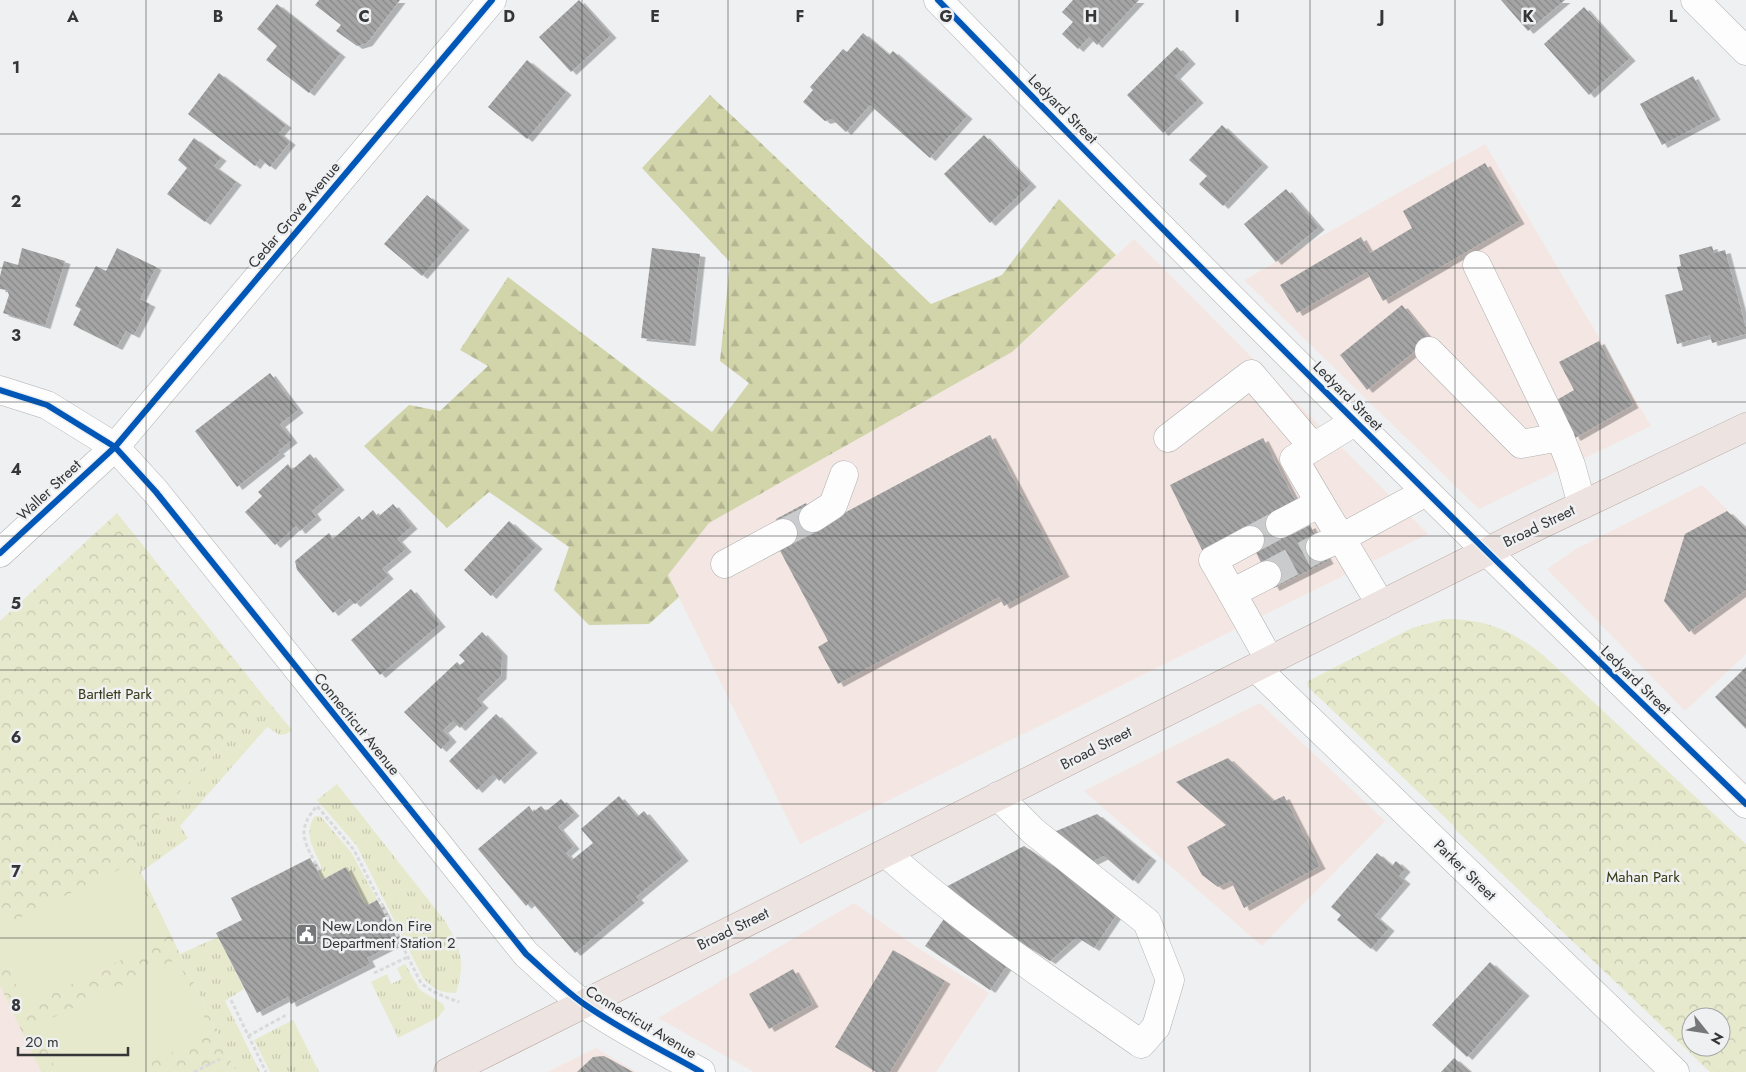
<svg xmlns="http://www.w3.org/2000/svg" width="1746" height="1072" viewBox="0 0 1746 1072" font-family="Jost,sans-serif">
  <defs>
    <pattern id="grass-tufts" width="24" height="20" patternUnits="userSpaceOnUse" patternTransform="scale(1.25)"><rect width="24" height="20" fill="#e7e9cc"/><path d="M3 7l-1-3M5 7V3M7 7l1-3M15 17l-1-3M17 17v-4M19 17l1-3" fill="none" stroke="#c7c8b0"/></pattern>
    <pattern id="forest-firs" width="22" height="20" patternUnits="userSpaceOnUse" patternTransform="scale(1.25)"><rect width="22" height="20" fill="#d2d4aa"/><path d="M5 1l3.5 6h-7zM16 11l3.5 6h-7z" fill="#b5b793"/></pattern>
    <pattern id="park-crowns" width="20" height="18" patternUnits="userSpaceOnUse" patternTransform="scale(1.25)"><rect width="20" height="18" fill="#e7e9cc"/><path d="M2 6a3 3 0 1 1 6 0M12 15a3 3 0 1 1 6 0" fill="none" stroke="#c7c8b0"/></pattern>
    <pattern id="building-back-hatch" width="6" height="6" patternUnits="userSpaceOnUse" patternTransform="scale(1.25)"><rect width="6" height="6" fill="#a5a5a5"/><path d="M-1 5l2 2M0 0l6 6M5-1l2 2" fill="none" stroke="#878787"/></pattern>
    <filter id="shadow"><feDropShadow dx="5.5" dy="3" stdDeviation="0" flood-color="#0004"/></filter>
  </defs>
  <rect width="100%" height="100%" fill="#eff0f1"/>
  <!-- commercial -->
  <g fill="#f4e7e3">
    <path d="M 1485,144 L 1651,426 L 1479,509 L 1244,280 Z"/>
    <path d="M 1134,239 L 1428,534 L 800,844 L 668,575 L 709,523 L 1012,352 Z"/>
    <path d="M 1702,485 L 1746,528 L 1746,654 L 1685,711 L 1547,569 L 1576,549 Z"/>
    <path d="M 1260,703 L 1385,821 L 1262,946 L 1084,791 Z"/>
    <path d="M 854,903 L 918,948 L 989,993 L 936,1072 L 754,1072 L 658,1018 Z"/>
    <path d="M 0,986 L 41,1072 L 0,1072 Z"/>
    <path d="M 596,1048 L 637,1072 L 547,1072 Z"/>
  </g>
  <!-- grass -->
  <g fill="url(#grass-tufts)">
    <path d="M 266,699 L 292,730 L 286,734 L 280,735 L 267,727 L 180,826 L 188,838 L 141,872 L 129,847 Z"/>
    <path d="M 337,784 L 445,921 C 461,949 466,962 456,993 C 441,993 433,989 423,978 L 357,846 L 317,800 Z"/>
    <path d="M 317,816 L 321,817 L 351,852 L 377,900 L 366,906 L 346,868 L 322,880 L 318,872 L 322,868 C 315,850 303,836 314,817 Z"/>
    <path d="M 218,937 L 244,989 L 225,1001 L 260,1072 L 236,1072 L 180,954 Z"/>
    <path d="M 405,964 L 420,990 L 443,1004 L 445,1009 L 437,1018 L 398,1038 L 371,982 L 387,974 L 391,984 L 402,979 L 397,968 Z"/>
    <path d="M 293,1020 L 319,1072 L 270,1072 L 254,1040 Z"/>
  </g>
  <!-- forest -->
  <path fill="url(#forest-firs)" d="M 710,95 L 931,304 L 1002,275 L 1059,199 L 1116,255 L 1012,352 L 709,523 L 668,575 L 679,597 L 649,624 L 589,625 L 554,590 L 569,547 L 489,492 L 447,528 L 364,446 L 409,405 L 440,411 L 488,366 L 460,350 L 508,277 L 712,432 L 749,383 L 720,361 L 730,262 L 642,168 Z"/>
  <!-- park -->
  <g fill="url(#park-crowns)" fill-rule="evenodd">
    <path d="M 117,513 L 266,699 L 129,847 L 236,1072 L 41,1072 L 0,986 L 0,621 Z"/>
    <path d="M 1445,619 C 1486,619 1511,630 1543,655 L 1746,844 L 1746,1072 L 1710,1072 L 1459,833 L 1454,828 L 1454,826 L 1308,687 L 1307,682 L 1310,680 L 1412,628 ZM 1691,1017 L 1721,1017 L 1721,1047 L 1691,1047 Z"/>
  </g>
  <!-- garden -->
  <g fill="#e7e9cc">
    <path d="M 131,864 L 167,938 L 26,1006 L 0,951 L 0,927 Z"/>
    <path d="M 177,959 L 212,1034 L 131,1072 L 57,1072 L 35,1026 Z"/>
  </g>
  <!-- building -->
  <g fill="url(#building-back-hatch)" filter="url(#shadow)">
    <path d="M 319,0 L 400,0 L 367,43 L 357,46 L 336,31 L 341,25 L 315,5 Z"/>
    <path d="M 579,0 L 611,35 L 571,72 L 539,37 Z"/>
    <path d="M 1073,0 L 1139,0 L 1097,45 L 1089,37 L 1078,49 L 1062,34 L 1073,22 L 1062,12 Z"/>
    <path d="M 1501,0 L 1565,0 L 1528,31 Z"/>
    <path d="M 277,4 L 340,54 L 309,93 L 266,60 L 277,46 L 257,29 Z"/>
    <path d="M 1584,7 L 1630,58 L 1589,95 L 1544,44 Z"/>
    <path d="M 863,33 L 889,55 L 893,51 L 967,116 L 930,158 L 870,105 L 846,132 L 832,119 L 825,121 L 803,102 L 813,90 L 810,87 L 843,49 L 847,52 Z"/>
    <path d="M 1177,47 L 1190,61 L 1175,76 L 1198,100 L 1163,133 L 1127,95 Z"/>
    <path d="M 527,60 L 566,92 L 527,139 L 488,107 Z"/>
    <path d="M 219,73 L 286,125 L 279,133 L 290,142 L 270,167 L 260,159 L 255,166 L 188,114 Z"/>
    <path d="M 1693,76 L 1715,117 L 1662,145 L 1640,104 Z"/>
    <path d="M 1222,125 L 1263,164 L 1223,206 L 1199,184 L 1207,176 L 1189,160 Z"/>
    <path d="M 984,135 L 1031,184 L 990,223 L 944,174 Z"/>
    <path d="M 194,138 L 221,158 L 214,166 L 236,182 L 205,222 L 167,194 L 187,168 L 178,160 Z"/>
    <path d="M 1485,163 L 1519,221 L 1383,301 L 1367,272 L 1297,313 L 1280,285 L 1361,237 L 1370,253 L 1412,228 L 1403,211 Z"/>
    <path d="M 1286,189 L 1319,227 L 1276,262 L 1244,224 Z"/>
    <path d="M 427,195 L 464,227 L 422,276 L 384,244 Z"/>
    <path d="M 1712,246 L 1714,253 L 1725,250 L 1746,328 L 1746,334 L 1712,343 L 1710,335 L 1677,344 L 1665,295 L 1683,290 L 1677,267 L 1681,266 L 1679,255 Z"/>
    <path d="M 22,248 L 65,261 L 45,326 L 3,313 L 9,295 L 7,290 L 0,289 L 0,276 L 4,261 L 18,265 Z"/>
    <path d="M 117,248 L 156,267 L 140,299 L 150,304 L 134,335 L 126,331 L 117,347 L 73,325 L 81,309 L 75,306 L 96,266 L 106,271 Z"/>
    <path d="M 652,248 L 700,254 L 690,343 L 641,338 Z"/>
    <path d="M 1402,305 L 1430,339 L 1367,390 L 1340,355 Z"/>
    <path d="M 1599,341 L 1633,405 L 1575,438 L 1555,401 L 1574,390 L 1559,362 Z"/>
    <path d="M 270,373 L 298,410 L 280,424 L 292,440 L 278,451 L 280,453 L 237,487 L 195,431 Z"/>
    <path d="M 990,435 L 1064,574 L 1004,606 L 999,597 L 838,684 L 818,647 L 828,641 L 778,547 L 783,533 L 776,519 L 806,503 L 818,527 Z"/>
    <path d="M 1263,438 L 1299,508 L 1278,519 L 1287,537 L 1310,525 L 1328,561 L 1274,588 L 1247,535 L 1205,556 L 1170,485 Z"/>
    <path d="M 310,454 L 339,487 L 312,511 L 316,517 L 300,531 L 296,526 L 275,545 L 245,512 L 262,496 L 258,492 L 288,464 L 292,470 Z"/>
    <path d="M 393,504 L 412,526 L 397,539 L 406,549 L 382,569 L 388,576 L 355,604 L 350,599 L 333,613 L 297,570 L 295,561 L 329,533 L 333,539 L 359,516 L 362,520 L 373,510 L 378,517 Z"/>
    <path d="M 1727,511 L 1746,529 L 1746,590 L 1689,632 L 1664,601 L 1685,534 Z"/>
    <path d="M 509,521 L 537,546 L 491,596 L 464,570 Z"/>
    <path d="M 411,589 L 440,624 L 380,675 L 351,640 Z"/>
    <path d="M 482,632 L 502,653 L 501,676 L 477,699 L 483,705 L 460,728 L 453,721 L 443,730 L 451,739 L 441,749 L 404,712 L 457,662 L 460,665 L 465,661 L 459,655 Z"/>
    <path d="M 1746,667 L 1746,729 L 1715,697 Z"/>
    <path d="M 496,714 L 532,750 L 499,781 L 493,774 L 477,790 L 449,761 Z"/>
    <path d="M 1228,758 L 1273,801 L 1284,796 L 1320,866 L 1244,908 L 1231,881 L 1218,887 L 1202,875 L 1187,847 L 1226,825 L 1176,782 Z"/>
    <path d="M 619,796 L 637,817 L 644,811 L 683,858 L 636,897 L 639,900 L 575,953 L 531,901 L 526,906 L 478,849 L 529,806 L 533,812 L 541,806 L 546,811 L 561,799 L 574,813 L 558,827 L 574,846 L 566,853 L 572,860 L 593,843 L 581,829 Z"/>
    <path d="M 1097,814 L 1151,858 L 1133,881 L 1104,856 L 1086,865 L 1049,834 Z"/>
    <path d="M 1024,846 L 1119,911 L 1094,948 L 1077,937 L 1050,961 L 940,890 Z"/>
    <path d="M 1377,853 L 1392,866 L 1396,861 L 1405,869 L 1399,876 L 1405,881 L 1375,916 L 1389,928 L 1371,949 L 1337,920 L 1341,915 L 1331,907 Z"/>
    <path d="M 310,858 L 322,880 L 346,867 L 366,906 L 377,900 L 399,942 L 367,958 L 370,964 L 291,1004 L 288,997 L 257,1013 L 216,933 L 242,920 L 231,898 Z"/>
    <path d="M 946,916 L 1011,960 L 990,990 L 925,946 Z"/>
    <path d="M 893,950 L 945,981 L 890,1072 L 876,1072 L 835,1047 Z"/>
    <path d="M 1490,962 L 1524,993 L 1467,1057 L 1432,1025 Z"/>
    <path d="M 793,969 L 813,1004 L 769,1029 L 749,994 Z"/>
    <path d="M 604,1056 L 633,1072 L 577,1072 L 593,1057 Z"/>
    <path d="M 1454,1058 L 1470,1072 L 1441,1072 Z"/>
  </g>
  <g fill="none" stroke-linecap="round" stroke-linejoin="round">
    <!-- minor-tunnel -->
    <g stroke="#cacbcc" stroke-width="28" stroke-dasharray="28 14" stroke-linecap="butt">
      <path d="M 783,533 L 813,518"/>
      <path d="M 1250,540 L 1280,524"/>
      <path d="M 1267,575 L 1320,547"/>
    </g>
    <defs>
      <g id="minor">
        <path d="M 938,0 C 1203,273 1473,540 1746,804"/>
        <path d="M 1695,0 L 1746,51"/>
        <path d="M 1477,265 L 1560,437 L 1571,465 L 1582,505"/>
        <path d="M 1429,351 L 1521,444 L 1560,437"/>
        <path d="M 0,390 L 47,405 L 115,447 L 156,492 L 526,954 C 545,971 563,989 584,1004 C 621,1030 662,1050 701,1072"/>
        <path d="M 1356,421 L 1294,459 L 1320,503 L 1381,605"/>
        <path d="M 1168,438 L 1251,374 L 1313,447"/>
        <path d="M 813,518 L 833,505 L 844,475"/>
        <path d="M 1280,524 L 1320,503"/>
        <path d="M 1320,547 L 1341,538 L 1426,492"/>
        <path d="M 0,553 L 115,447 L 492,0"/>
        <path d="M 725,564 L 783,533"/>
        <path d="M 1267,575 L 1232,593 L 1270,661"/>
        <path d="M 1232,593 L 1213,560 L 1250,540"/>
        <path d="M 1256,668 L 1675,1072"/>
        <path d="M 886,853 C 965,924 1054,983 1141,1044 L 1156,1027 L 1170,980 L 1147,922 L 1033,831 L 998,796"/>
      </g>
      <path id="major" d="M 448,1072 L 1540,525 L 1746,427"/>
    </defs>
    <!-- minor casing -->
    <use href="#minor" stroke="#aeafb0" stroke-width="29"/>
    <!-- major casing -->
    <use href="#major" stroke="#b7a6a2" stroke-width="29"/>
    <!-- path -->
    <g stroke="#d9dada" stroke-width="3" stroke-dasharray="4 2.5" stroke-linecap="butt">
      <path d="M 319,870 C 306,844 294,832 317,806 L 354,850 L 421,983 C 433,993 445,997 459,1002"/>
      <path d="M 374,973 L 408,957"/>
      <path d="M 231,1000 L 266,1072"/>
      <path d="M 248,1036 L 288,1014"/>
      <path d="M 194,1072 L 220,1059"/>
    </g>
    <!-- minor -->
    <use href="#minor" stroke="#fdfdfd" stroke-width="28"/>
    <!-- major -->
    <use href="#major" stroke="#ede4e2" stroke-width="28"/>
    <defs>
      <g id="cycleway">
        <path d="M 938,0 C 1203,273 1473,540 1746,804"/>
        <path d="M 0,390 L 47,405 L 115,447 L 156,492 L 526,954 C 545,971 563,989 584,1004 C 621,1030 662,1050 701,1072"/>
        <path d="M 0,553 L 115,447 L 492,0"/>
      </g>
    </defs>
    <!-- cycleway casing -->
    <use href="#cycleway" stroke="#eef0f2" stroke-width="9"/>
    <!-- cycleway -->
    <use href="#cycleway" stroke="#0057b8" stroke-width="6"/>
  </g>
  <!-- grid -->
  <path fill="none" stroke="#353637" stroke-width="1" stroke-opacity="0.55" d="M 146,0 L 146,1072M 291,0 L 291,1072M 436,0 L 436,1072M 582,0 L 582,1072M 728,0 L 728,1072M 873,0 L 873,1072M 1019,0 L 1019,1072M 1164,0 L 1164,1072M 1310,0 L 1310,1072M 1455,0 L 1455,1072M 1600,0 L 1600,1072M 0,134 L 1746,134M 0,268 L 1746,268M 0,402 L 1746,402M 0,536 L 1746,536M 0,670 L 1746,670M 0,804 L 1746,804M 0,938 L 1746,938"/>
  <!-- icons -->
  <defs>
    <symbol id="civic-square" viewBox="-11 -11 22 22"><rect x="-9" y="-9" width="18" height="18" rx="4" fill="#767778" stroke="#eef0f2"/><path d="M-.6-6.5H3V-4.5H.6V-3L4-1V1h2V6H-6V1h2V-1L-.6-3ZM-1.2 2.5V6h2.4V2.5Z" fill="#fff"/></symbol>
  </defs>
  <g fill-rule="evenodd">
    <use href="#civic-square" x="294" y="922" width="25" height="25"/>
  </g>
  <g text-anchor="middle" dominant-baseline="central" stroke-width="5" stroke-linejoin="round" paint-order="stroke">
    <!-- street labels -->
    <g font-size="15" fill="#353637" stroke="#eef0f2">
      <text transform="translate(1063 109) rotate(45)">Ledyard Street</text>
      <text transform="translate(294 215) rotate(-50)">Cedar Grove Avenue</text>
      <text transform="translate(1348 396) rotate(45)">Ledyard Street</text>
      <text transform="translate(49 490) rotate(-43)">Waller Street</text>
      <text transform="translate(1539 526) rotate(-26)">Broad Street</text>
      <text transform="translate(1636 680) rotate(44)">Ledyard Street</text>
      <text transform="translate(357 724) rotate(51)">Connecticut Avenue</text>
      <text transform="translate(1096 748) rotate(-27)">Broad Street</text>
      <text transform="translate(1465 870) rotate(44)">Parker Street</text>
      <text transform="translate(733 929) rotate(-26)">Broad Street</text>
      <text transform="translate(641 1022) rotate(31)">Connecticut Avenue</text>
    </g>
    <!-- park labels -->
    <g font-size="15" fill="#383916" stroke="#eef0f2">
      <text x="115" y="694">Bartlett Park</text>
      <text x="1643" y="877">Mahan Park</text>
    </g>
    <!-- poi labels -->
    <g font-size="15" fill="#353637" stroke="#eef0f2" text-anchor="start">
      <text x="322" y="926">New London Fire<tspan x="322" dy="17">Department Station 2</tspan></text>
    </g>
  </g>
  <g font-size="16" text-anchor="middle" font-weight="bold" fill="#353637" stroke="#eef0f2" stroke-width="5" stroke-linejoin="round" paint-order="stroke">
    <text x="73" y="22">A</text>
    <text x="218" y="22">B</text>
    <text x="364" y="22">C</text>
    <text x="509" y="22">D</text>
    <text x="655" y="22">E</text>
    <text x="800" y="22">F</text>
    <text x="946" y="22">G</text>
    <text x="1091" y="22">H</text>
    <text x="1237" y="22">I</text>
    <text x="1382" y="22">J</text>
    <text x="1528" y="22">K</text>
    <text x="1673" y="22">L</text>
    <text x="16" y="73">1</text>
    <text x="16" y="207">2</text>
    <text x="16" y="341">3</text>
    <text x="16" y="475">4</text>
    <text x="16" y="609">5</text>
    <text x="16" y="743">6</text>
    <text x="16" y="877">7</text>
    <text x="16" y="1011">8</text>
  </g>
  <!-- north arrow -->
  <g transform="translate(1706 1032) rotate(120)"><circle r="24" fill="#eef0f2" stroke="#a4a6a7"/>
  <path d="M0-4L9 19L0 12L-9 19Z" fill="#767778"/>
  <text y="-8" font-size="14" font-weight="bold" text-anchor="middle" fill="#353637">N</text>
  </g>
  <!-- scale -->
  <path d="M18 1047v8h110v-8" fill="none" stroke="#353637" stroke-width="2.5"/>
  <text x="25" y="1047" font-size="15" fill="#353637" stroke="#eef0f2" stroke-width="4" paint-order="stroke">20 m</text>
</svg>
